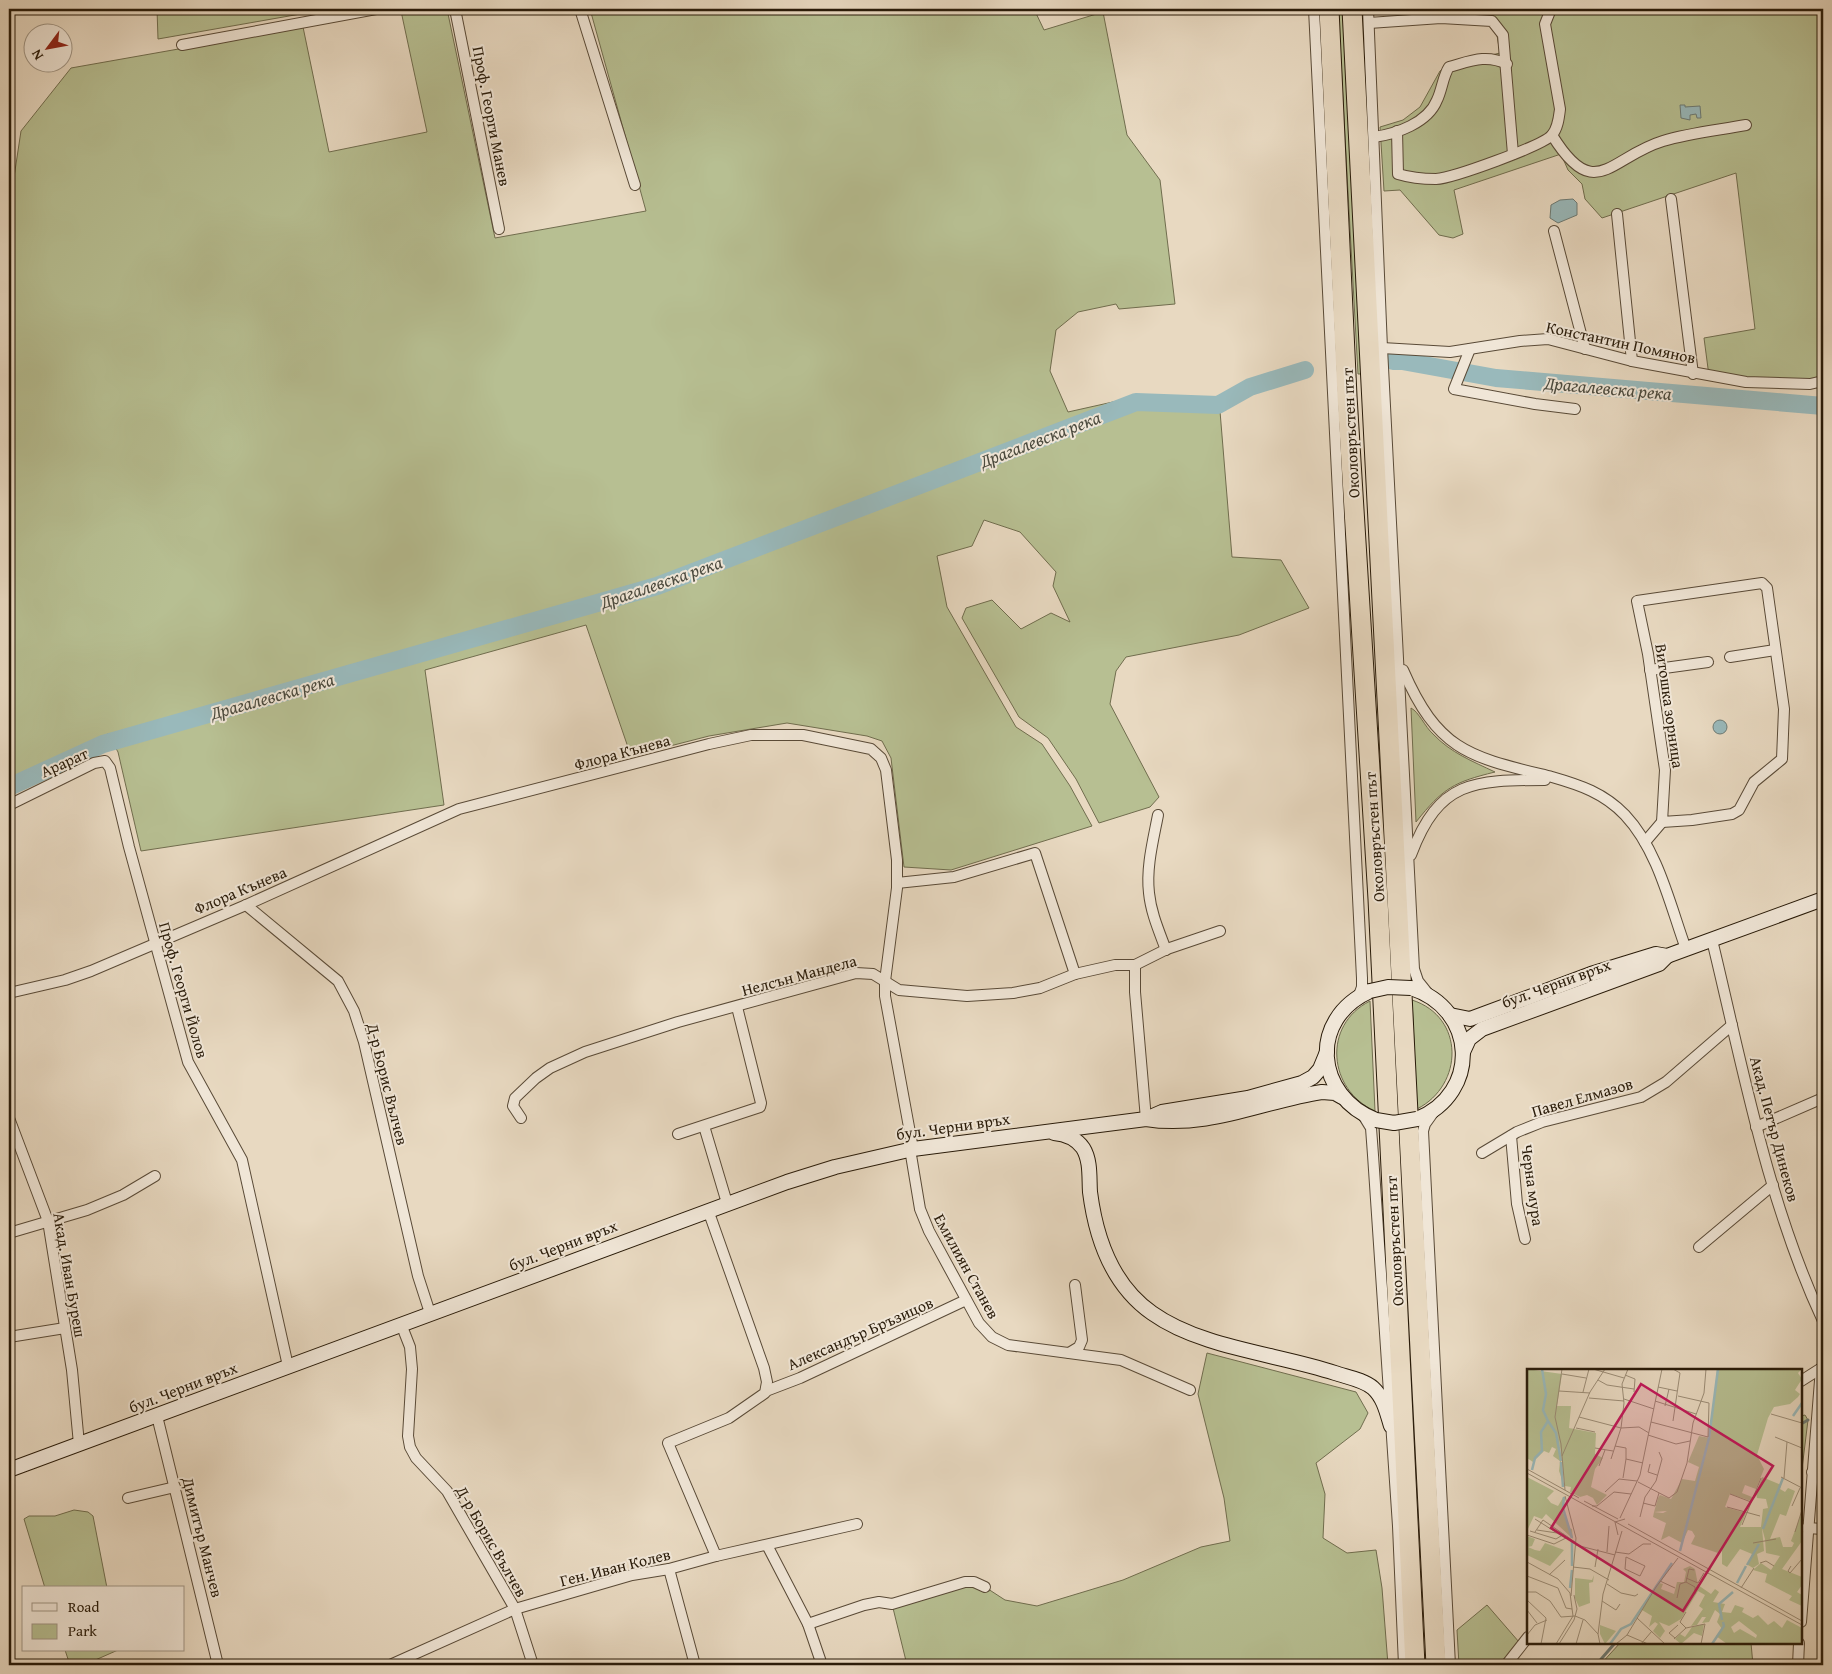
<svg xmlns="http://www.w3.org/2000/svg" width="1832" height="1674" viewBox="0 0 1832 1674" font-family="'Gentium Book Plus',serif">
  <rect width="100%" height="100%" fill="#e8d9c1"/>
  <filter id="stains"><feTurbulence type="fractalNoise" baseFrequency=".004" numOctaves="4"/><feColorMatrix values="0 0 0 0 .2 0 0 0 0 .09 0 0 0 0 .02 0 0 0 .5 -.17"/></filter>
  <radialGradient id="worn" r=".72"><stop offset=".6" stop-color="#630" stop-opacity="0"/><stop offset="1" stop-color="#630" stop-opacity=".3"/></radialGradient>
  <!-- green -->
  <g fill="#b7bf92" stroke="#706d4e">
    <path d="M 157,9 L 329,9 L 158,39 Z"/>
    <path d="M 412,9 L 447,9 L 495,238 L 646,211 L 590,9 L 1034,9 L 1044,30 L 1103,12 L 1127,135 L 1160,180 L 1175,304 L 1119,309 L 1116,304 L 1078,312 L 1056,330 L 1050,371 L 1068,412 L 1144,395 L 1219,399 L 1232,557 L 1281,560 L 1309,608 L 1239,635 L 1126,657 L 1116,671 L 1110,704 L 1159,797 L 1150,807 L 1099,823 L 1076,779 L 1048,738 L 1019,717 L 962,618 L 966,608 L 992,600 L 1021,629 L 1051,613 L 1070,622 L 1053,586 L 1056,572 L 1020,532 L 984,520 L 972,546 L 937,556 L 947,607 L 1016,727 L 1042,744 L 1070,786 L 1092,826 L 951,870 L 904,867 L 891,758 L 882,741 L 867,736 L 787,723 L 709,736 L 631,756 L 586,625 L 425,670 L 444,805 L 141,851 L 118,752 L 108,734 L 9,788 L 9,199 L 11,197 L 21,131 L 71,68 L 303,27 L 329,152 L 427,132 L 401,11 Z"/>
    <path d="M 1338,9 L 1343,9 L 1361,374 L 1358,374 Z"/>
    <path d="M 1512,9 L 1823,9 L 1823,381 L 1709,376 L 1704,338 L 1755,329 L 1736,173 L 1602,218 L 1585,199 L 1582,184 L 1568,170 L 1561,154 L 1454,190 L 1463,234 L 1453,238 L 1439,235 L 1400,190 L 1384,191 L 1380,127 L 1403,120 L 1420,107 L 1440,71 L 1449,65 L 1500,53 L 1493,12 L 1512,12 Z"/>
    <path d="M 1411,708 C 1419,712 1425,727 1433,734 C 1451,753 1472,761 1495,772 C 1454,782 1443,788 1416,822 Z"/>
    <path d="M 1412,1000 C 1465,1017 1464,1085 1417,1109 Z"/>
    <path d="M 1370,1001 L 1375,1111 C 1328,1090 1322,1025 1370,1001 Z"/>
    <path d="M 1207,1353 L 1356,1392 L 1368,1413 L 1360,1429 L 1316,1463 L 1325,1494 L 1323,1538 L 1347,1553 L 1376,1550 L 1382,1588 L 1388,1665 L 907,1665 L 892,1604 L 951,1585 L 985,1587 L 1005,1600 L 1037,1606 L 1123,1580 L 1201,1547 L 1230,1541 L 1224,1498 L 1198,1394 Z"/>
    <path d="M 1805,1415 L 1808,1420 L 1801,1477 L 1801,1416 Z"/>
    <path d="M 74,1510 L 88,1512 L 93,1516 L 107,1588 L 45,1588 L 24,1519 L 29,1516 L 55,1516 Z"/>
    <path d="M 1487,1605 L 1519,1642 L 1501,1665 L 1459,1665 L 1457,1630 Z"/>
    <path d="M 1620,1643 L 1751,1643 L 1753,1665 L 1600,1665 Z"/>
    <path d="M 65,1650 L 118,1650 L 84,1665 L 70,1665 Z"/>
  </g>
  <!-- water -->
  <g fill="#99b9bb" stroke="#6c7a74">
    <path d="M 1680,105 L 1685,105 L 1685,107 L 1700,106 L 1701,118 L 1697,118 L 1696,114 L 1690,115 L 1690,120 L 1681,118 Z"/>
    <path d="M 1573,199 L 1577,203 L 1577,215 L 1558,223 L 1550,218 L 1551,205 L 1560,200 Z"/>
    <circle cx="1720" cy="727" r="7"/>
  </g>
  <g fill="none" stroke-linecap="round" stroke-linejoin="round">
    <!-- stream -->
    <g stroke="#6c7a74" stroke-width="3">
      <path d="M 1801,1424 L 1808,1420"/>
      <path d="M 1596,1665 L 1615,1643"/>
    </g>
    <!-- river -->
    <g stroke="#99b9bb" stroke-width="18">
      <path d="M 1393,361 L 1402,361 L 1496,378 L 1823,406"/>
      <path d="M 9,787 L 103,744 L 657,586 L 1136,402 L 1218,405 L 1250,387 L 1305,370"/>
    </g>
    <defs>
      <g id="street">
        <path d="M 455,9 L 499,229"/>
        <path d="M 580,9 L 635,185"/>
        <path d="M 1314,9 L 1362,978 L 1362,987 L 1358,998"/>
        <path d="M 1368,9 L 1382,348 L 1414,969 L 1418,981 L 1430,996"/>
        <path d="M 1369,23 L 1441,18 L 1492,21 L 1503,35 L 1513,154"/>
        <path d="M 182,45 L 376,9"/>
        <path d="M 1397,131 L 1398,174 C 1411,178 1423,179 1436,179 C 1453,178 1542,146 1552,135 C 1558,128 1559,117 1560,109 L 1545,24 L 1551,9"/>
        <path d="M 1552,135 C 1595,205 1610,157 1663,141 C 1689,133 1719,130 1746,125"/>
        <path d="M 1374,137 C 1396,134 1428,123 1437,100 C 1442,90 1443,76 1449,67 C 1471,61 1486,54 1507,64"/>
        <path d="M 1671,199 L 1693,374"/>
        <path d="M 1617,214 L 1632,361"/>
        <path d="M 1554,231 L 1585,349"/>
        <path d="M 1382,348 L 1450,352 L 1520,341 L 1548,339 L 1632,361 L 1746,382 L 1810,384 L 1823,381"/>
        <path d="M 1470,349 L 1454,389 L 1535,404 L 1575,409"/>
        <path d="M 1762,583 L 1767,588 L 1784,709 L 1782,759 L 1754,782 L 1739,810 L 1732,814 L 1692,820 L 1662,822 L 1665,770 L 1648,654 L 1637,601 Z"/>
        <path d="M 1730,657 L 1775,650"/>
        <path d="M 1403,670 C 1439,753 1471,757 1552,777 C 1580,785 1604,793 1625,815 C 1658,850 1670,905 1686,949"/>
        <path d="M 1650,670 L 1708,662"/>
        <path d="M 9,805 L 94,763 L 105,761 L 110,768 L 129,847 L 188,1062 L 242,1160 L 288,1366"/>
        <path d="M 1158,815 C 1153,841 1146,868 1149,893 C 1151,913 1159,931 1166,950"/>
        <path d="M 1645,842 L 1662,822"/>
        <path d="M 1411,855 C 1439,780 1474,780 1545,780"/>
        <path d="M 897,883 L 954,877 L 1035,853 L 1075,974"/>
        <path d="M 246,905 L 338,981 L 354,1011 L 364,1042 L 418,1276 L 430,1313"/>
        <path d="M 1712,940 C 1743,1068 1767,1201 1823,1321"/>
        <path d="M 1135,965 L 1135,992 L 1146,1119"/>
        <path d="M 9,993 L 65,980 L 91,971 L 246,905 L 459,809 L 709,744 L 751,735 L 803,735 L 871,749 L 881,758 L 886,770 L 897,860 L 897,888 L 885,981 L 885,996 L 913,1149"/>
        <path d="M 1435,1110 L 1425,1124 L 1423,1131 L 1450,1665"/>
        <path d="M 1363,1115 L 1371,1128 L 1373,1155 L 1398,1526 L 1404,1665"/>
        <path d="M 9,1118 L 48,1221 L 72,1370 L 79,1444"/>
        <path d="M 521,1118 L 513,1106 L 515,1098 L 536,1078 L 550,1068 L 585,1052 L 678,1022 L 856,973 L 873,974 L 899,990 L 967,996 L 1013,993 L 1040,988 L 1075,974 L 1115,965 L 1135,965 L 1167,949 L 1220,931"/>
        <path d="M 704,1126 L 727,1203"/>
        <path d="M 1756,1127 L 1823,1098"/>
        <path d="M 678,1134 L 760,1107 L 761,1103 L 737,1007"/>
        <path d="M 1511,1136 L 1517,1204 L 1525,1239"/>
        <path d="M 910,1149 L 920,1209 L 929,1231 L 979,1323 L 992,1337 L 1008,1345 L 1121,1360 L 1190,1390"/>
        <path d="M 1482,1153 L 1517,1132 L 1542,1122 L 1641,1097 L 1666,1082 L 1732,1025"/>
        <path d="M 708,1210 L 764,1368 L 767,1382 L 765,1393 L 729,1418 L 668,1443 L 716,1556"/>
        <path d="M 9,1233 L 87,1210 L 123,1195 L 155,1176"/>
        <path d="M 1699,1247 L 1773,1185"/>
        <path d="M 401,1324 L 410,1347 L 412,1369 L 408,1436 L 410,1447 L 416,1458 L 447,1491 L 515,1609 L 533,1665"/>
        <path d="M 9,1337 L 65,1328"/>
        <path d="M 1069,1353 L 1079,1347 L 1082,1340 L 1075,1285"/>
        <path d="M 1801,1381 L 1823,1367"/>
        <path d="M 766,1391 L 800,1378 L 966,1300"/>
        <path d="M 157,1416 L 218,1665"/>
        <path d="M 1812,1472 L 1823,1475"/>
        <path d="M 128,1498 L 175,1487"/>
        <path d="M 1807,1528 L 1823,1529"/>
        <path d="M 767,1545 L 808,1624 L 822,1665"/>
        <path d="M 669,1569 L 695,1665"/>
        <path d="M 1801,1622 L 1821,1368"/>
        <path d="M 808,1624 L 864,1605 L 879,1602 L 892,1604 L 965,1582 L 974,1582 L 985,1587"/>
        <path d="M 390,1665 L 515,1609 L 632,1575 L 669,1569 L 716,1556 L 857,1524"/>
        <path d="M 1506,1665 L 1528,1637"/>
        <path d="M 1798,1665 L 1799,1643"/>
      </g>
      <g id="secondary">
        <path d="M 1411,988 C 1477,1009 1481,1093 1417,1119"/>
        <path d="M 1370,991 C 1308,1019 1315,1096 1376,1120"/>
        <path d="M 1450,1015 L 1470,1019 L 1591,974 L 1656,954 L 1667,956 L 1686,949 L 1823,899"/>
        <path d="M 1463,1052 L 1469,1039 L 1482,1029 L 1659,964 L 1667,956"/>
        <path d="M 1146,1119 L 1162,1112 L 1248,1098 L 1302,1083 L 1313,1077 L 1320,1069 L 1327,1052"/>
        <path d="M 1054,1133 C 1065,1134 1076,1138 1083,1148 C 1091,1161 1089,1178 1090,1192 C 1096,1239 1112,1285 1152,1313 C 1201,1348 1278,1354 1335,1373 C 1347,1377 1364,1380 1373,1388 C 1384,1398 1387,1413 1391,1426"/>
        <path d="M 9,1470 L 787,1182 L 835,1167 L 913,1149 L 1146,1119 C 1208,1129 1262,1101 1322,1092 L 1335,1093 L 1342,1097"/>
      </g>
      <g id="highway">
        <path d="M 1329,9 L 1347,396 L 1378,899 L 1415,1665"/>
        <path d="M 1352,9 L 1436,1665"/>
      </g>
    </defs>
    <!-- street casing -->
    <use href="#street" stroke="#594a37" stroke-width="12"/>
    <!-- secondary casing -->
    <use href="#secondary" stroke="#291b09" stroke-width="16"/>
    <!-- highway casing -->
    <use href="#highway" stroke="#291b09" stroke-width="21"/>
    <!-- street -->
    <use href="#street" stroke="#f0e6d7" stroke-width="10"/>
    <!-- secondary -->
    <use href="#secondary" stroke="#f0e6d7" stroke-width="14"/>
    <!-- highway -->
    <use href="#highway" stroke="#e8d9c1" stroke-width="19"/>
    <defs>
      <g id="secondary-bridge">
        <path d="M 1370,991 L 1388,987 L 1411,988"/>
        <path d="M 1376,1120 L 1394,1123 L 1417,1119"/>
      </g>
    </defs>
    <!-- secondary-bridge casing -->
    <use href="#secondary-bridge" stroke="#291b09" stroke-width="16" stroke-linecap="butt"/>
    <!-- secondary-bridge -->
    <use href="#secondary-bridge" stroke="#f0e6d7" stroke-width="14"/>
  </g>
  <g text-anchor="middle" dominant-baseline="central" stroke-width="4" stroke-linejoin="round" paint-order="stroke">
    <!-- street labels -->
    <g font-size="16" fill="#291b09" stroke="#f0e6d7">
      <text transform="translate(492 116) rotate(79)">Проф. Георги Манев</text>
      <text transform="translate(1621 342) rotate(12)">Константин Помянов</text>
      <text transform="translate(1350 433) rotate(-93)">Околовръстен път</text>
      <text transform="translate(1670 706) rotate(82)">Витошка зорница</text>
      <text transform="translate(622 752) rotate(-15)">Флора Кънева</text>
      <text transform="translate(64 762) rotate(-24)">Арарат</text>
      <text transform="translate(1374 837) rotate(-94)">Околовръстен път</text>
      <text transform="translate(240 890) rotate(-23)">Флора Кънева</text>
      <text transform="translate(799 975) rotate(-15)">Нелсън Мандела</text>
      <text transform="translate(1556 983) rotate(-20)">бул. Черни връх</text>
      <text transform="translate(184 990) rotate(74)">Проф. Георги Йолов</text>
      <text transform="translate(388 1084) rotate(76)">Д-р Борис Вълчев</text>
      <text transform="translate(1582 1097) rotate(-16)">Павел Елмазов</text>
      <text transform="translate(953 1126) rotate(-8)">бул. Черни връх</text>
      <text transform="translate(1775 1129) rotate(75)">Акад. Петър Динеков</text>
      <text transform="translate(1533 1185) rotate(82)">Черна мура</text>
      <text transform="translate(1394 1241) rotate(-93)">Околовръстен път</text>
      <text transform="translate(563 1245) rotate(-21)">бул. Черни връх</text>
      <text transform="translate(967 1266) rotate(61)">Емилиян Станев</text>
      <text transform="translate(70 1275) rotate(80)">Акад. Иван Буреш</text>
      <text transform="translate(860 1333) rotate(-24)">Александър Бръзицов</text>
      <text transform="translate(183 1387) rotate(-21)">бул. Черни връх</text>
      <text transform="translate(203 1537) rotate(76)">Димитър Манчев</text>
      <text transform="translate(492 1541) rotate(60)">Д-р Борис Вълчев</text>
      <text transform="translate(615 1567) rotate(-14)">Ген. Иван Колев</text>
    </g>
    <!-- water labels -->
    <g font-size="18" font-style="italic" fill="#4b4a3e" stroke="#f0e6d7">
      <text transform="translate(1608 388) rotate(5)">Драгалевска река</text>
      <text transform="translate(1040 439) rotate(-21)">Драгалевска река</text>
      <text transform="translate(661 582) rotate(-19)">Драгалевска река</text>
      <text transform="translate(272 696) rotate(-16)">Драгалевска река</text>
    </g>
  </g>
  <!-- overview -->
  <g transform="translate(1527 1369)">
    <rect width="275" height="275" fill="#e8d9c1"/>
    <path d="M 0,0 L 35,5 L 30,37 L 44,37 L 42,59 L 69,64 L 68,85 L 76,89 L 68,100 L 64,118 L 80,126 L 70,136 L 66,129 L 60,126 L 53,128 L 43,123 L 44,118 L 38,117 L 32,70 L 36,113 L 32,102 L 33,92 L 26,87 L 29,80 L 25,78 L 22,84 L 17,82 L 6,93 L 0,89 ZM 190,0 L 275,0 L 271,4 L 275,10 L 268,21 L 273,25 L 271,28 L 263,35 L 247,38 L 241,49 L 230,86 L 237,100 L 229,120 L 218,116 L 215,124 L 225,128 L 224,132 L 203,125 L 198,138 L 219,144 L 213,158 L 234,158 L 236,140 L 241,139 L 239,130 L 230,129 L 229,124 L 235,108 L 254,116 L 253,120 L 258,123 L 261,119 L 268,122 L 259,147 L 253,145 L 243,170 L 253,168 L 256,178 L 265,178 L 267,174 L 264,172 L 275,143 L 275,172 L 255,200 L 275,208 L 275,216 L 270,223 L 275,226 L 275,237 L 262,231 L 265,227 L 238,213 L 240,205 L 226,201 L 234,194 L 244,201 L 253,187 L 239,184 L 238,170 L 235,159 L 237,182 L 230,185 L 232,195 L 226,199 L 221,196 L 225,185 L 213,180 L 200,198 L 195,195 L 195,179 L 191,184 L 164,175 L 168,167 L 165,162 L 161,161 L 155,174 L 142,167 L 134,171 L 139,154 L 126,148 L 127,143 L 136,144 L 140,142 L 127,143 L 131,129 L 133,126 L 144,130 L 155,110 L 168,112 L 172,98 L 161,93 L 172,67 L 183,69 ZM 0,108 L 27,122 L 20,129 L 24,134 L 31,137 L 37,127 L 36,143 L 42,159 L 45,160 L 46,170 L 19,145 L 15,150 L 7,147 L 0,162 ZM 0,167 L 8,170 L 5,177 L 1,178 L 8,181 L 13,182 L 18,174 L 37,181 L 23,197 L 0,186 ZM 163,197 L 168,200 L 171,216 L 184,225 L 188,220 L 192,223 L 186,233 L 198,235 L 195,243 L 204,244 L 208,236 L 217,239 L 215,243 L 226,249 L 231,246 L 241,256 L 247,252 L 255,259 L 260,251 L 275,259 L 275,275 L 200,275 L 189,267 L 195,260 L 190,253 L 193,245 L 188,241 L 182,253 L 175,254 L 179,248 L 175,248 L 170,256 L 164,257 L 176,240 L 172,237 L 178,226 L 171,222 L 154,250 L 142,257 L 132,253 L 138,262 L 133,269 L 126,262 L 131,255 L 128,253 L 122,258 L 125,247 L 115,241 L 132,214 L 136,215 L 134,220 L 147,225 L 150,213 L 157,213 L 159,203 L 156,200 ZM 212,252 L 230,266 L 229,269 L 213,260 L 207,264 L 204,258 ZM 67,206 L 66,213 L 62,214 L 63,234 L 52,238 L 48,229 L 48,209 L 65,211 ZM 177,255 L 175,267 L 167,264 L 154,275 L 148,270 L 153,265 L 158,268 L 165,258 ZM 73,256 L 89,262 L 78,275 L 73,265 Z" fill="#b7bf92" fill-rule="evenodd"/>
    <path fill="none" stroke="#99b9bb" stroke-width="2.5" d="M 15,0 L 19,25 L 16,41 L 21,52M 266,47 L 275,34M 21,52 L 29,64 L 34,92M 34,93 L 36,118M 5,101 L 8,89 L 15,82 L 14,63 L 21,52M 37,128 L 36,139 L 45,169M 236,160 L 256,109M 45,172 L 45,197M 153,182 L 182,69 L 191,0M 220,196 L 232,175M 210,214 L 219,197M 43,219 L 45,201M 195,251 L 192,235 L 206,223M 83,275 L 94,260 L 104,255 L 145,194M 185,275 L 197,257 L 196,253"/>
    <path fill="none" stroke="#9c8d77" stroke-width="1" d="M 35,0 L 28,48 L 34,75 L 38,121M 66,0 L 97,9M 35,5 L 59,9M 98,6 L 108,10 L 107,23M 71,11 L 80,16 L 107,20M 131,18 L 150,22M 32,22 L 63,24M 56,23 L 62,0M 62,29 L 97,32M 97,30 L 127,40M 128,32 L 169,45M 138,37 L 142,20M 244,45 L 275,54M 52,48 L 94,59 L 112,58 L 122,64M 146,52 L 153,4 L 146,0M 124,53 L 181,68 L 182,34 L 151,27M 49,59 L 68,63M 121,66 L 149,75 L 163,72M 248,68 L 275,79M 88,77 L 99,79 L 99,90 L 116,94M 68,79 L 86,82M 35,87 L 63,23 L 78,0M 84,90 L 94,59 L 97,34 L 95,15 L 101,0M 123,95 L 121,103 L 130,106M 72,97 L 78,81M 0,100 L 52,129M 0,104 L 275,256M 254,108 L 275,119M 96,109 L 99,90M 257,109 L 260,73M 111,113 L 142,129 L 150,123 L 160,94 L 166,54 L 177,24 L 179,0M 78,123 L 92,110 L 110,112M 203,125 L 224,133M 38,127 L 49,169 L 44,227M 57,132 L 91,150M 116,134 L 128,137 L 132,124M 65,137 L 70,137 L 87,123 L 104,125M 265,137 L 273,119M 200,138 L 233,147M 113,148 L 118,128 L 129,112 L 135,90 L 132,83M 93,149 L 113,106 L 135,0M 8,150 L 35,167M 101,155 L 275,252M 215,156 L 234,109M 10,161 L 30,164M 3,162 L 29,170 L 37,165M 8,163 L 16,151 L 48,173M 268,163 L 275,141M 0,166 L 27,175 L 41,168M 91,166 L 88,153 L 98,150M 226,174 L 249,170M 49,176 L 88,186M 80,183 L 82,157M 88,183 L 102,185 L 116,175 L 124,175M 99,188 L 118,197 L 113,207 L 98,200 ZM 0,193 L 31,210 L 43,224 L 46,247 L 29,275M 233,194 L 239,192 L 247,197M 264,197 L 261,202 L 263,204 L 275,190M 46,198 L 63,200 L 82,211M 68,198 L 71,180M 167,201 L 162,200 L 159,213 L 168,218 L 168,225M 22,206 L 38,191M 0,207 L 31,219 L 39,239 L 45,240M 159,209 L 171,214 L 177,204M 133,212 L 148,219M 80,215 L 94,224 L 108,227 L 111,225M 214,219 L 227,199M 0,223 L 9,223 L 23,232 L 34,248 L 48,247 L 58,251 L 71,265M 150,229 L 153,215 L 159,213M 0,231 L 19,249 L 14,275M 75,232 L 89,241 L 93,235M 0,241 L 10,254M 110,249 L 138,275M 159,259 L 153,253 L 159,243M 0,266 L 8,256 L 20,251M 100,266 L 121,275M 148,269 L 142,264 L 151,256M 147,270 L 159,259 L 178,255 L 174,275M 32,275 L 47,251 L 50,240 L 47,226M 49,275 L 56,251M 73,275 L 71,265 L 76,225 L 95,162M 89,275 L 100,266 L 129,218 L 151,189M 114,275 L 125,262"/>
    <path fill="#c2185b" fill-opacity="0.15" stroke="#c2185b" stroke-width="2.5" d="M 114,15 L 246,97 L 156,242 L 24,159 Z"/>
    <rect width="275" height="275" fill="none" stroke="#291b09" stroke-width="2.5"/>
  </g>
  <!-- margin -->
  <rect width="1832" height="1674" fill="none" stroke="#e8d9c1" stroke-width="30"/>
  <rect x="10" y="10" width="1812" height="1654" fill="none" stroke="#291b09" stroke-width="2.5"/>
  <rect x="15" y="15" width="1802" height="1644" fill="none" stroke="#291b09"/>
  <!-- legend -->
  <rect x="22" y="1586" width="162" height="65" fill="#f0e6d7" stroke="#a09585"/>
  <rect x="32" y="1603" width="25" height="8" fill="#f0e6d7" stroke="#a09585"/>
  <text x="68" y="1612" font-size="15" fill="#291b09">Road</text>
  <rect x="32" y="1624" width="25" height="15" fill="#b7bf92" stroke="#a09585"/>
  <text x="68" y="1636" font-size="15" fill="#291b09">Park</text>
  <!-- north arrow -->
  <g transform="translate(48 48) rotate(238)"><circle r="24" fill="#f0e6d7" stroke="#a09585"/>
  <path d="M0-4L9 19L0 12L-9 19Z" fill="#8f2418"/>
  <text y="-8" font-size="14" font-weight="bold" text-anchor="middle" fill="#291b09">N</text>
  </g>
  <rect width="100%" height="100%" filter="url(#stains)"/>
  <rect width="100%" height="100%" fill="url(#worn)"/>
</svg>
